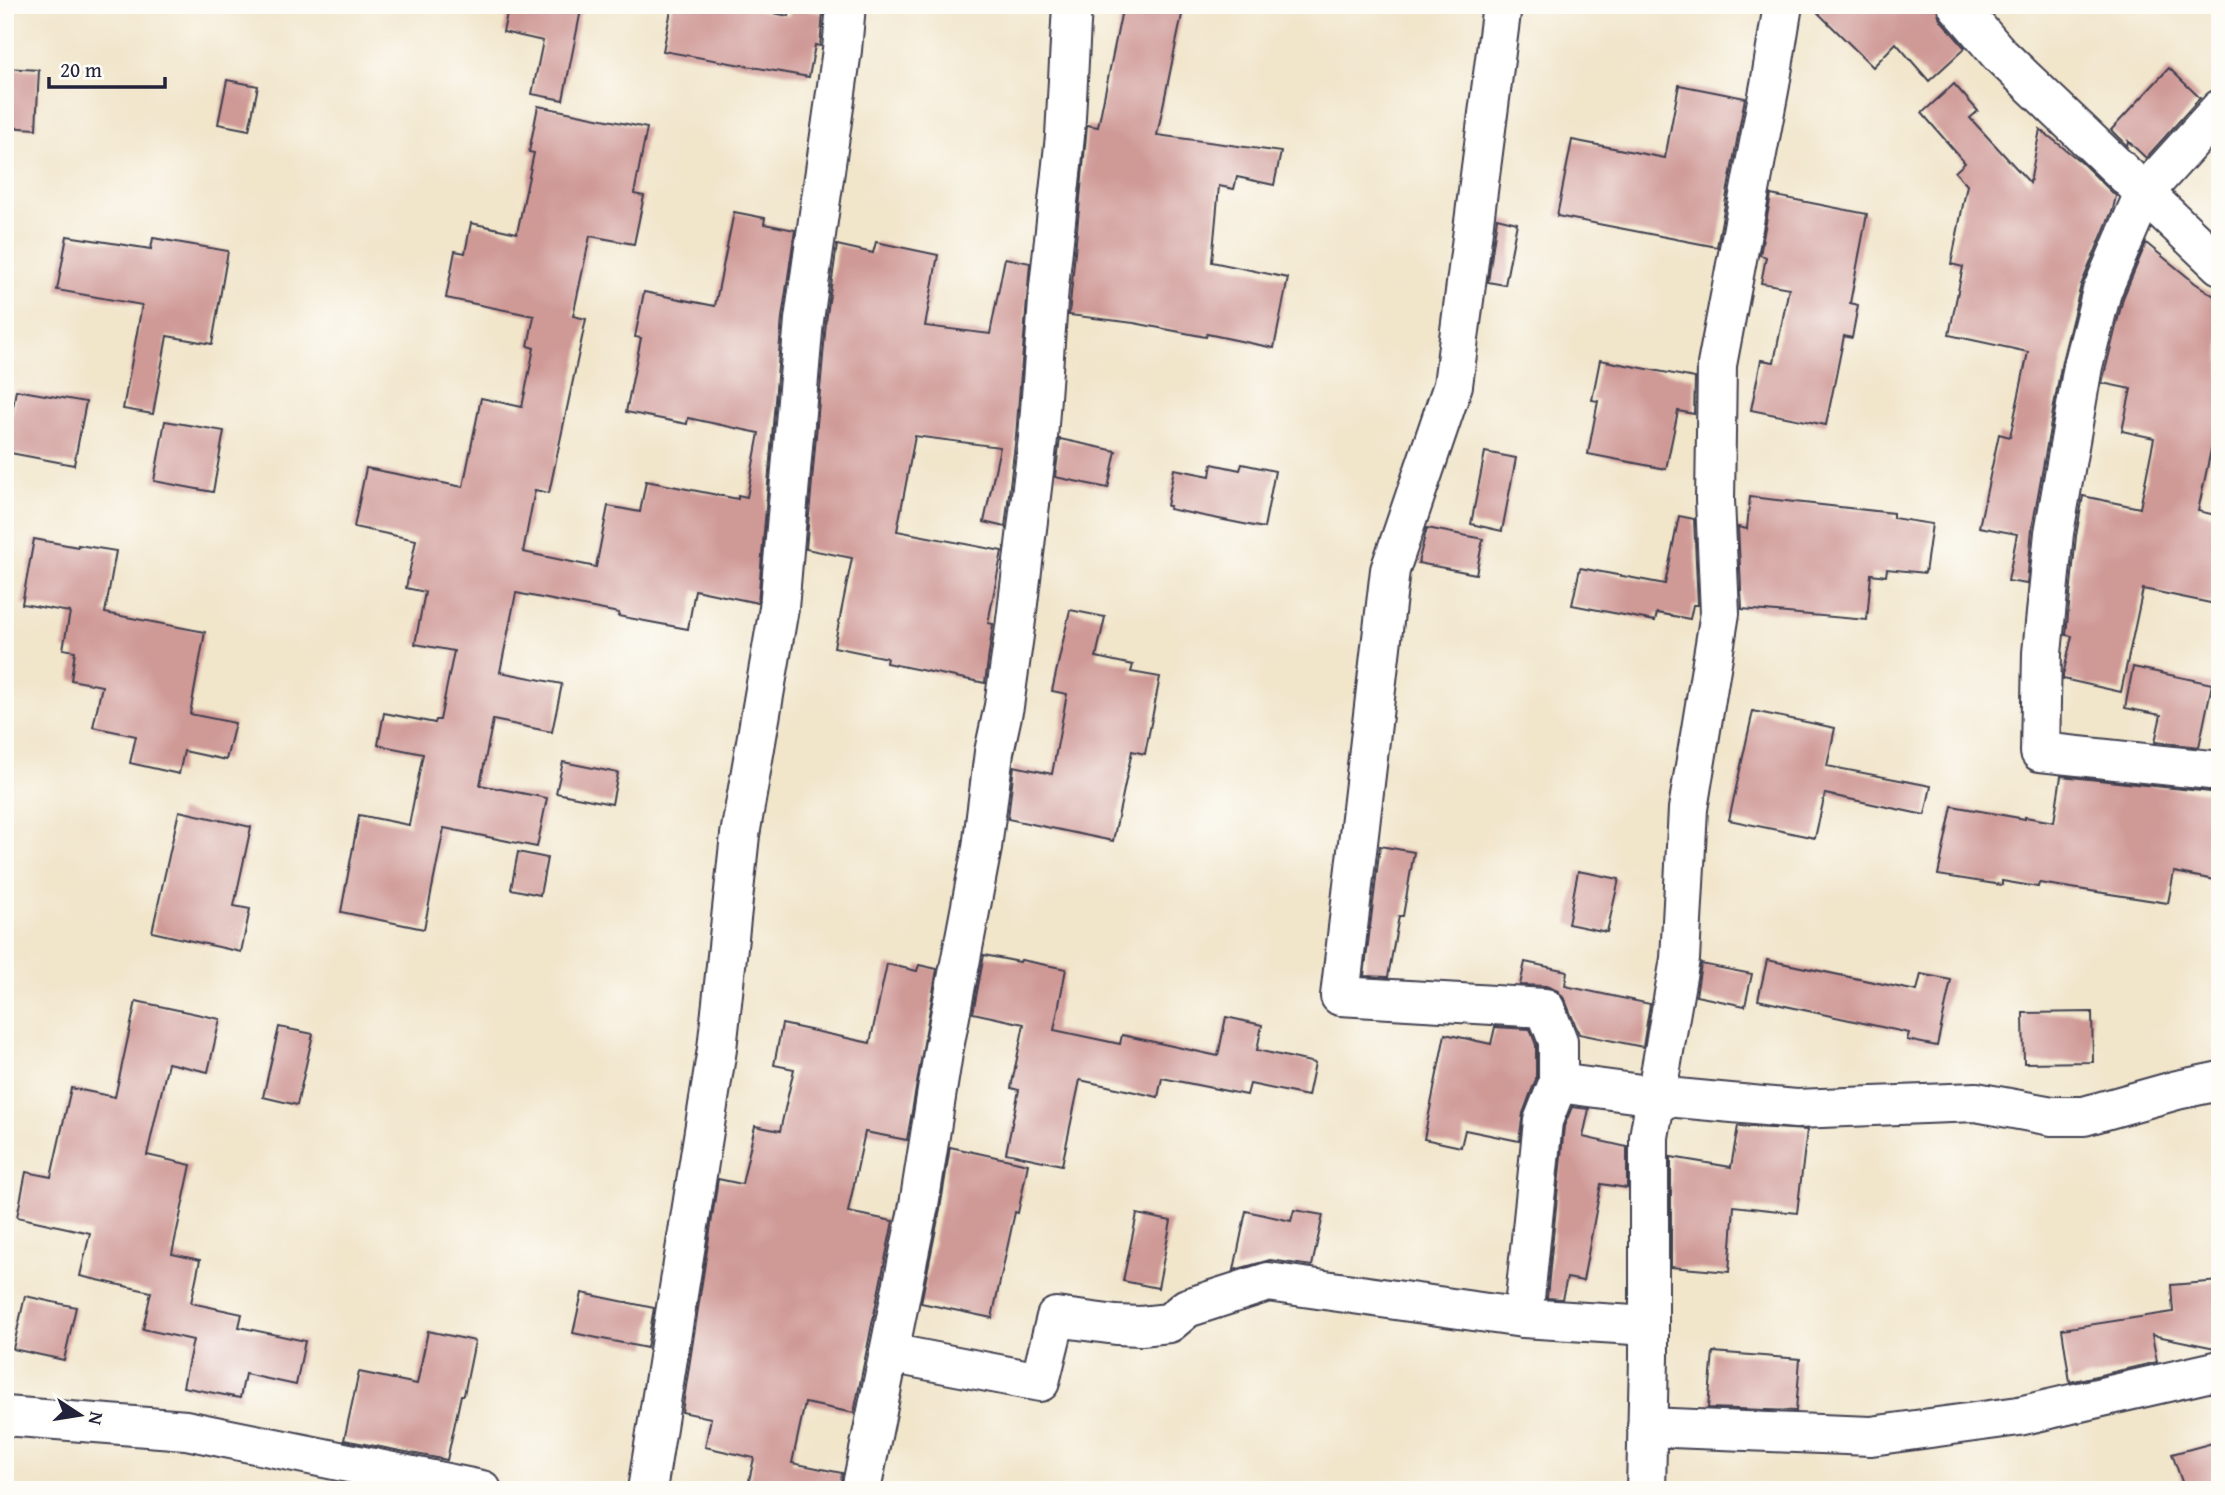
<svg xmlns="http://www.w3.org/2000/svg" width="2225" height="1495" viewBox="0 0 2225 1495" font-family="'Gentium Book Plus',serif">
  <rect width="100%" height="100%" fill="#fdfcf7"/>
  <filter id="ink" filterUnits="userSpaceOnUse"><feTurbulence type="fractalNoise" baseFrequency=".0143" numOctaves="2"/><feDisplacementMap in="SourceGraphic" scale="14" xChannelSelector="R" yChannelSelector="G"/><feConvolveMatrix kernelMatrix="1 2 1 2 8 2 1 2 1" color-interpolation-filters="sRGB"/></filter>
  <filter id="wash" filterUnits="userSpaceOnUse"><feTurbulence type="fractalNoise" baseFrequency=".00686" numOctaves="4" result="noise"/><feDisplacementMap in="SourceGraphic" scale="28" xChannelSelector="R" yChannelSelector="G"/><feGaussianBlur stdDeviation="1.57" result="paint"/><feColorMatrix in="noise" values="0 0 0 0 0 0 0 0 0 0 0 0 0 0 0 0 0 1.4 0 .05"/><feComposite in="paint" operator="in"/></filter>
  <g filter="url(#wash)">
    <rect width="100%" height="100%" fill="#f1e5ca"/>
    <g id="blocks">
      <!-- building -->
      <g fill="#cf9996">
        <path d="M 509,5 L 582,5 L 563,100 L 532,94 L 543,41 L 503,32 Z"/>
        <path d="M 672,5 L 732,5 L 789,16 L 790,7 L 823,13 L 820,46 L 815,45 L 809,77 L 663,51 Z"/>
        <path d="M 1123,5 L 1184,5 L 1157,135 L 1281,152 L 1274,185 L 1237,177 L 1234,189 L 1219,186 L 1212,262 L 1288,278 L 1274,348 L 1207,334 L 1206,337 L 1134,323 L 1069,315 L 1087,125 L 1098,127 Z"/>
        <path d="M 1810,5 L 1936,5 L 1940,19 L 1965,48 L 1929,81 L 1896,43 L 1873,67 Z"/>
        <path d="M 5,68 L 39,70 L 36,129 L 5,127 Z"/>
        <path d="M 2169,68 L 2200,98 L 2146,158 L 2128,141 L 2127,146 L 2111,130 Z"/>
        <path d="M 227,80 L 258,86 L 249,130 L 218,124 Z"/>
        <path d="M 1954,84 L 1978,111 L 1970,118 L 2030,183 L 2040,129 L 2081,162 L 2116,196 L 2113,209 L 2081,285 L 2062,361 L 2032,529 L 2027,584 L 2008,581 L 2017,534 L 1979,527 L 1999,434 L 2010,437 L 2028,352 L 1949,335 L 1963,267 L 1951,264 L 1967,185 L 1955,172 L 1965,163 L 1922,113 Z"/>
        <path d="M 1679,85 L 1745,98 L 1717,247 L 1557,216 L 1572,140 L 1665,158 Z"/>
        <path d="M 538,106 L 647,128 L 634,194 L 644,196 L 634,244 L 590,236 L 573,316 L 586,319 L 549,493 L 535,490 L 523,552 L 596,567 L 608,506 L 640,512 L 646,481 L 738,499 L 738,495 L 747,497 L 759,433 L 688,418 L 687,424 L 626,412 L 641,338 L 635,337 L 644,292 L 715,306 L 734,212 L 765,218 L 764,224 L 795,230 L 782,318 L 758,603 L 695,590 L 688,629 L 618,616 L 619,613 L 516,593 L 500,672 L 562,684 L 552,732 L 493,720 L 480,785 L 547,798 L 537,847 L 444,828 L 424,929 L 341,912 L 359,815 L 409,825 L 423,754 L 378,745 L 384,713 L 435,723 L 436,720 L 440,720 L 454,651 L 415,644 L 425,592 L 406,588 L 416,540 L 354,527 L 366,468 L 463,487 L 481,398 L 522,407 L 534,348 L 528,346 L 534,316 L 446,298 L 455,251 L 465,253 L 471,223 L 517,233 L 534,153 L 529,152 Z"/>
        <path d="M 1771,195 L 1867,214 L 1850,303 L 1858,305 L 1852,338 L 1844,336 L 1826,425 L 1751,410 L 1761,360 L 1774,362 L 1789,288 L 1761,283 L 1766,257 L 1760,255 Z"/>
        <path d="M 1497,218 L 1517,223 L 1505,285 L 1488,282 Z"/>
        <path d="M 67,236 L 151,249 L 153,238 L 228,251 L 212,344 L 167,336 L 153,414 L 123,409 L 142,305 L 57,290 Z"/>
        <path d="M 876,242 L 938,255 L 925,326 L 990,334 L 1005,258 L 1030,263 L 1016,436 L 1005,527 L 984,522 L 1000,447 L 915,436 L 897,531 L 1002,551 L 988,623 L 993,624 L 985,683 L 886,663 L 887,658 L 834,647 L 852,558 L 806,549 L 826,322 L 837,245 L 873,253 Z"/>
        <path d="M 2146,243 L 2195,283 L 2220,300 L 2220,432 L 2215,431 L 2198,511 L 2220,516 L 2220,605 L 2143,589 L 2121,692 L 2063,679 L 2063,675 L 2072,636 L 2066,635 L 2076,536 L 2083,496 L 2140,508 L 2154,438 L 2122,431 L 2131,389 L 2102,383 L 2123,298 Z"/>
        <path d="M 1600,360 L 1695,378 L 1694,414 L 1678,411 L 1666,469 L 1588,454 L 1598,401 L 1592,400 Z"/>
        <path d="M 16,390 L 86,402 L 74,465 L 5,452 Z"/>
        <path d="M 165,421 L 224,431 L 213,492 L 154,481 Z"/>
        <path d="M 1060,439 L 1116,451 L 1108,488 L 1055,477 Z"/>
        <path d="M 1485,452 L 1516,458 L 1502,531 L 1471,524 Z"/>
        <path d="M 1212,464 L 1240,470 L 1242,464 L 1275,471 L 1264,528 L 1169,509 L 1170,506 L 1167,506 L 1174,469 L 1210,476 Z"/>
        <path d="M 1750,497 L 1893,513 L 1893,518 L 1932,524 L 1925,573 L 1887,569 L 1886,576 L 1871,574 L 1867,620 L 1742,609 L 1738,527 L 1747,529 Z"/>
        <path d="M 1679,516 L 1694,519 L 1698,605 L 1693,605 L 1690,619 L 1657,613 L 1655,621 L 1572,605 L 1580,568 L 1665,584 Z"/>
        <path d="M 1427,528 L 1483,539 L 1476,574 L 1418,563 Z"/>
        <path d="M 34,539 L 78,547 L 78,545 L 116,551 L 105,613 L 205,632 L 190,714 L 235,723 L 226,760 L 184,751 L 179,774 L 130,763 L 136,736 L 93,727 L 102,686 L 71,680 L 75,651 L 63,649 L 70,612 L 22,604 Z"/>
        <path d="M 1070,610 L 1105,617 L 1096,657 L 1133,665 L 1131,672 L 1160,677 L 1145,754 L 1132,751 L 1113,841 L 1008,819 L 1014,766 L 1052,774 L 1067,694 L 1052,691 Z"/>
        <path d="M 2133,667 L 2212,684 L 2199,747 L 2155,742 L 2161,715 L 2125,708 Z"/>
        <path d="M 1753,711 L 1835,728 L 1827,766 L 1931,786 L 1925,815 L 1825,794 L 1815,838 L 1729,820 Z"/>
        <path d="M 563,762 L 618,773 L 612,804 L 556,793 Z"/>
        <path d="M 2061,776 L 2220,793 L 2220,881 L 2174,872 L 2168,903 L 2039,883 L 2038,887 L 2002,881 L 2002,885 L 1938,875 L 1952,806 L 2025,819 L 2025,817 L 2054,822 Z"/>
        <path d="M 179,811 L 251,827 L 234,906 L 250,909 L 241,952 L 152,932 Z"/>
        <path d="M 1380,846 L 1414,852 L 1403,916 L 1399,916 L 1388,977 L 1364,976 Z"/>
        <path d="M 518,852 L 547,858 L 540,895 L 511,889 Z"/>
        <path d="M 1578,871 L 1619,879 L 1607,932 L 1568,924 Z"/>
        <path d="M 984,955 L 1020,962 L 1021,960 L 1066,969 L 1054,1030 L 1120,1044 L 1122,1035 L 1218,1056 L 1226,1017 L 1262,1025 L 1257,1050 L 1315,1063 L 1308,1096 L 1250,1084 L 1247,1095 L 1162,1078 L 1158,1097 L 1080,1080 L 1062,1165 L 1006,1153 L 1019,1090 L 1011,1088 L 1024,1024 L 973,1013 Z"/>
        <path d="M 1767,960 L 1917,991 L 1921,974 L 1951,980 L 1937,1046 L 1907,1040 L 1909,1033 L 1758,1000 Z"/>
        <path d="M 1525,962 L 1567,971 L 1565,986 L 1650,1004 L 1643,1047 L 1579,1034 L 1565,1000 L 1558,991 L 1546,986 L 1520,985 Z"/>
        <path d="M 887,964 L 917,971 L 919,965 L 937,969 L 907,1140 L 865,1132 L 848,1212 L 893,1221 L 854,1413 L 805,1403 L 792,1463 L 842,1473 L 840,1490 L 747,1490 L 754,1458 L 705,1447 L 711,1418 L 682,1412 L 718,1179 L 742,1184 L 755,1126 L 780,1131 L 794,1069 L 774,1065 L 782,1024 L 870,1043 Z"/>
        <path d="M 1701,964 L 1752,974 L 1745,1006 L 1696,996 Z"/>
        <path d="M 136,1001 L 220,1019 L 208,1072 L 168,1063 L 147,1155 L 191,1165 L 172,1254 L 200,1260 L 191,1303 L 242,1314 L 239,1327 L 305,1341 L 296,1385 L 245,1374 L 240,1398 L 183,1387 L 193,1340 L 143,1329 L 151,1292 L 80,1276 L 90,1233 L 17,1217 L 26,1172 L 51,1177 L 71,1088 L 115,1097 Z"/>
        <path d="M 2092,1012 L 2093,1062 L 2024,1063 L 2023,1013 Z"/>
        <path d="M 279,1027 L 313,1034 L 297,1105 L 263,1097 Z"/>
        <path d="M 1495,1027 L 1530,1029 L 1536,1045 L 1536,1079 L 1523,1113 L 1519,1141 L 1465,1130 L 1461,1147 L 1424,1139 L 1445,1034 L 1491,1044 Z"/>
        <path d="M 1572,1107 L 1589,1109 L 1583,1137 L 1627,1147 L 1627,1188 L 1601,1184 L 1583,1281 L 1567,1278 L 1562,1299 L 1547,1298 L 1564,1126 Z"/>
        <path d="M 1738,1126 L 1807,1130 L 1797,1213 L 1734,1206 L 1729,1272 L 1671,1267 L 1671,1157 L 1731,1167 Z"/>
        <path d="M 950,1147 L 1028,1164 L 1018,1213 L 1015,1212 L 992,1318 L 921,1303 L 940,1209 Z"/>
        <path d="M 1294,1210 L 1323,1215 L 1312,1266 L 1270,1260 L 1234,1270 L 1246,1211 L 1291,1221 Z"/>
        <path d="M 1137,1214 L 1171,1221 L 1158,1288 L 1123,1281 Z"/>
        <path d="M 2220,1281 L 2220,1349 L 2152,1335 L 2157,1362 L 2070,1382 L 2062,1329 L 2173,1312 L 2171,1285 Z"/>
        <path d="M 582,1293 L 654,1308 L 647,1348 L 573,1333 Z"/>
        <path d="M 25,1296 L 76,1307 L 64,1360 L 13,1349 Z"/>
        <path d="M 428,1331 L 475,1341 L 464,1395 L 461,1395 L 447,1460 L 344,1440 L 359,1372 L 417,1384 Z"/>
        <path d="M 1713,1352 L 1800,1359 L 1796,1411 L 1708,1408 Z"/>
        <path d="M 2220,1441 L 2220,1483 L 2201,1490 L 2185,1490 L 2172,1454 Z"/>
      </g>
    </g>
  </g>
  <g filter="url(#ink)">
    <use href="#blocks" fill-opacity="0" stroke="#413f50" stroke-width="2"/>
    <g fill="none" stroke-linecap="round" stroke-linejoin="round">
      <defs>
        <g id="minor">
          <path d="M 1502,5 L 1453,385 L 1390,570 L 1340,996 L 1545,1008 L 1558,1041 L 1558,1083 L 1543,1121 L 1523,1318 L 1649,1326"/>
          <path d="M 1957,5 L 2000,55 L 2220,265"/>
          <path d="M 2220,109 L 2144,193 L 2102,291 L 2083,366 L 2054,533 L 2042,653 L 2040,752 L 2220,771"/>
          <path d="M 1558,1083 L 1656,1096 L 1796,1109 L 1976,1102 L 2052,1116 L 2084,1116 L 2177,1090 L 2220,1081"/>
          <path d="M 889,1353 L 1040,1382 L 1056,1317 L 1116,1325 L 1141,1326 L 1169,1323 L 1187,1308 L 1268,1282 L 1523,1318"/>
          <path d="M 5,1416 L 186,1430 L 482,1490"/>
          <path d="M 1647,1427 L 1871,1436 L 2019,1416 L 2220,1370"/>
          <path d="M 647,1490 L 717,1049 L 740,835 L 779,608 L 804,320 L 842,50 L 846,5"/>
          <path d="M 861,1490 L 919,1205 L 943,1053 L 982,848 L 994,752 L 1004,706 L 1015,628 L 1038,438 L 1049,287 L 1065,136 L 1072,5"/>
          <path d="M 1646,1490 L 1649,1357 L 1649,1137 L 1680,959 L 1688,809 L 1720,613 L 1715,500 L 1717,365 L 1770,85 L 1783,5"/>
        </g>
      </defs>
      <!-- minor casing -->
      <use href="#minor" stroke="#413f50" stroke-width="42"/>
      <!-- minor -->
      <use href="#minor" stroke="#fff" stroke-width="38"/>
    </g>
  </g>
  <!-- margin -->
  <rect width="2225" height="1495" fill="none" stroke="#fdfcf7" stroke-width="28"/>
  <!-- north arrow -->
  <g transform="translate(80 1415) rotate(102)" stroke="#fdfcf7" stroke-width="5" paint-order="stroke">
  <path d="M0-5L12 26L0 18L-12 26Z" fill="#22223b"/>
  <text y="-10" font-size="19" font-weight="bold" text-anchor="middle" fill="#22223b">N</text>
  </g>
  <!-- scale -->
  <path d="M49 77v10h116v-10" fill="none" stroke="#22223b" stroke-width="3.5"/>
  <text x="60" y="77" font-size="21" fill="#22223b" stroke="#fdfcf7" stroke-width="5" paint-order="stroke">20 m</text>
</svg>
